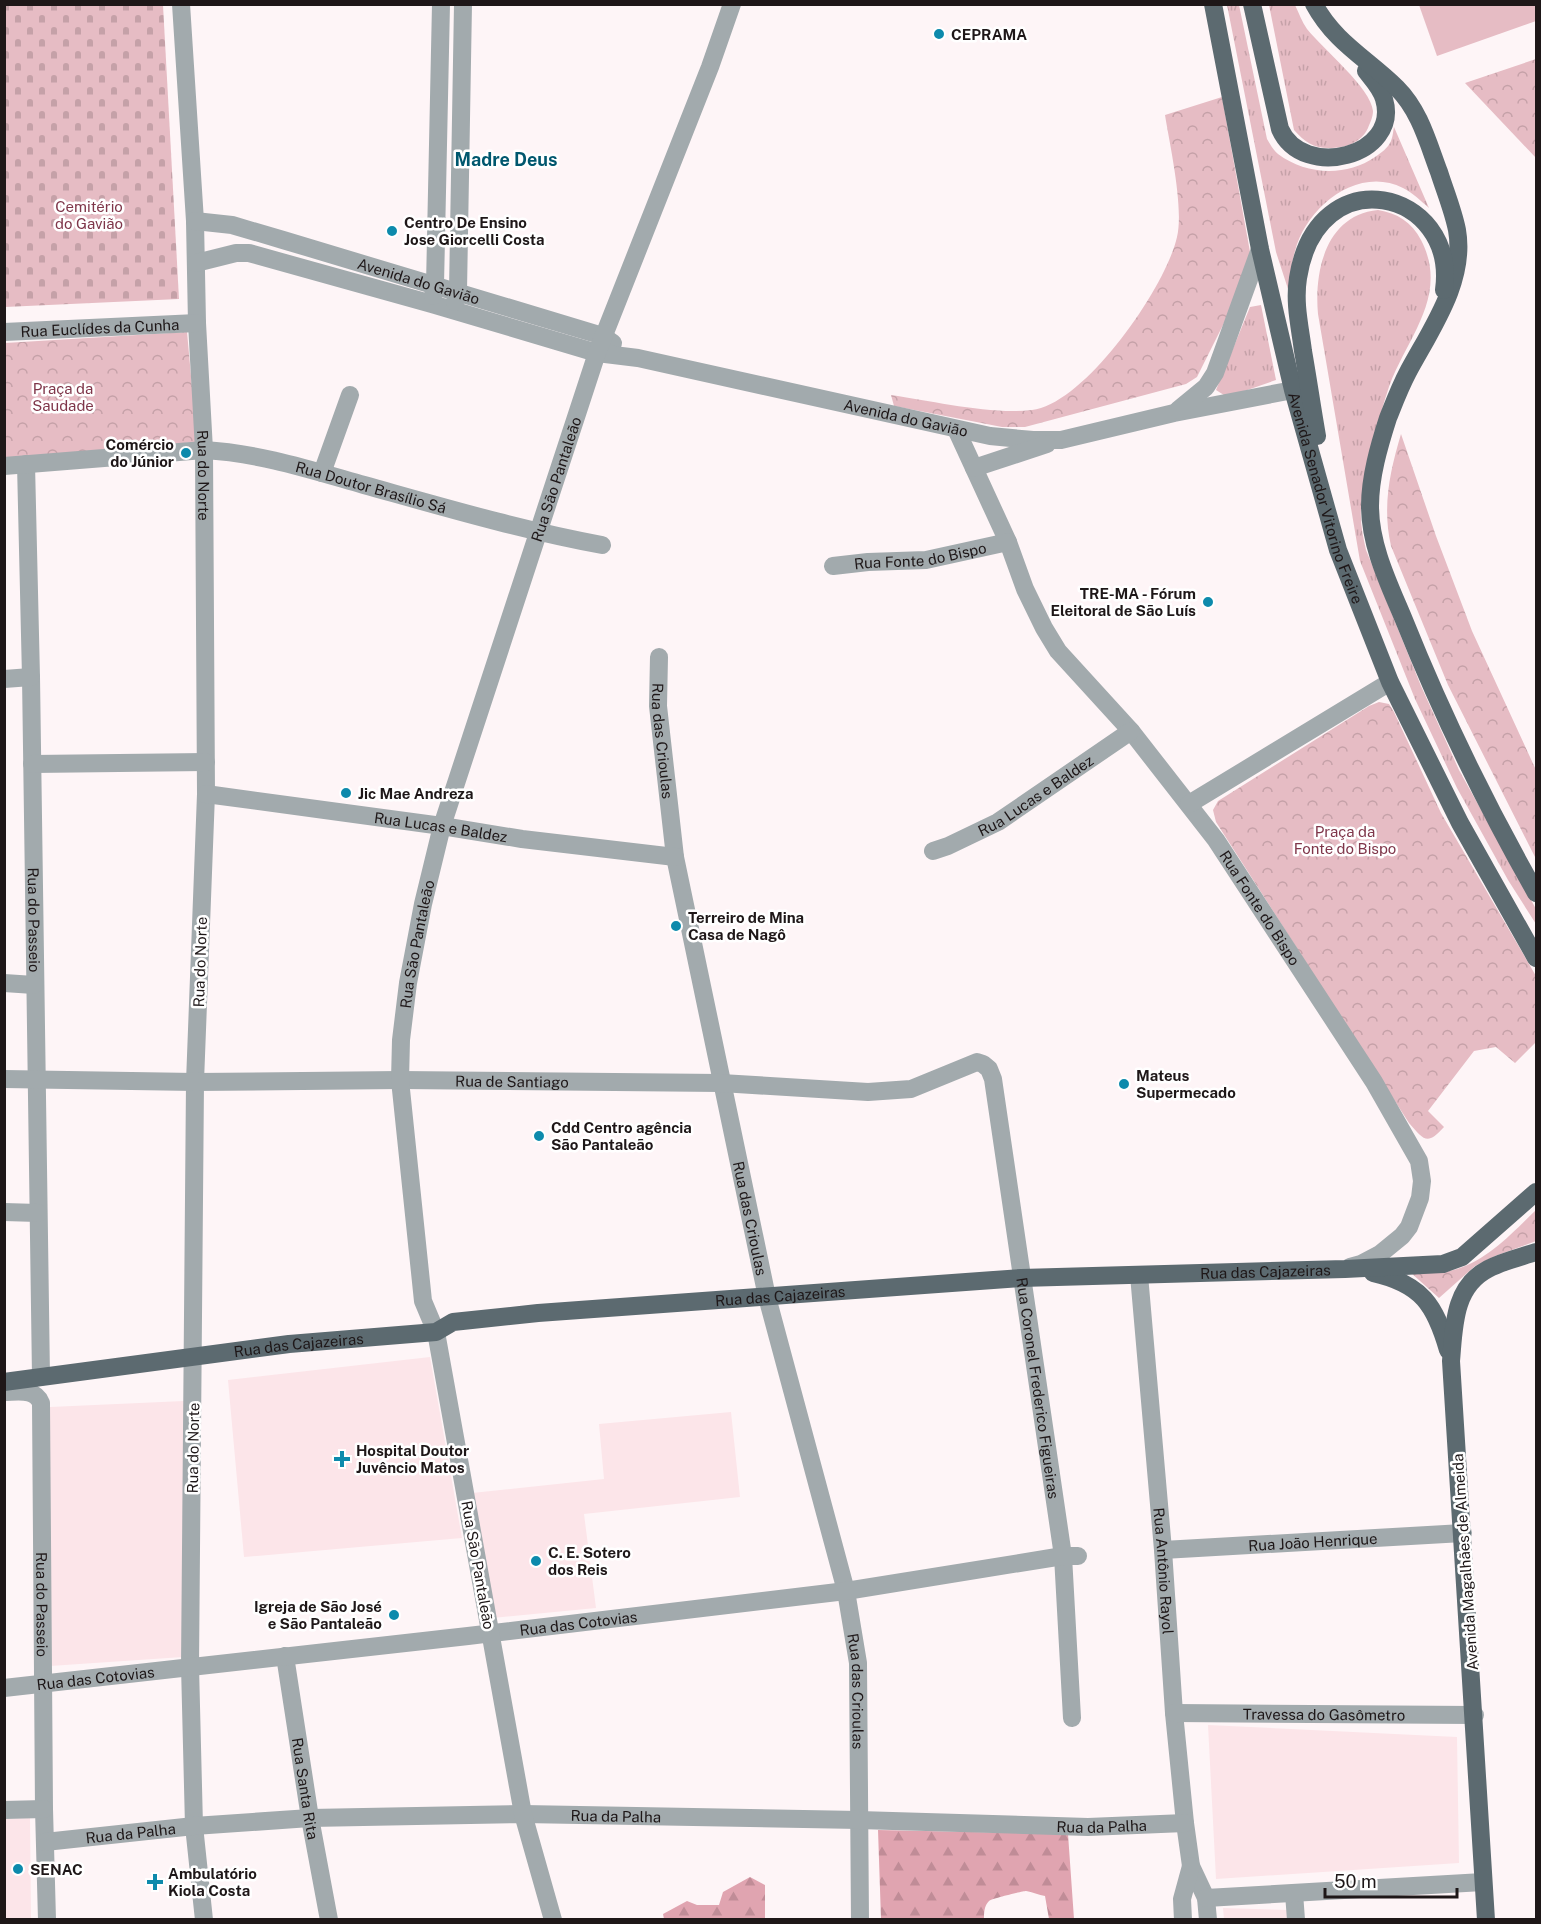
<svg xmlns="http://www.w3.org/2000/svg" width="1541" height="1924" viewBox="0 0 1541 1924" font-family="'Public Sans',sans-serif">
  <defs>
    <pattern id="grass-tufts" width="24" height="20" patternUnits="userSpaceOnUse" patternTransform="scale(1.5)"><rect width="24" height="20" fill="#e6bcc4"/><path d="M3 7l-1-3M5 7V3M7 7l1-3M15 17l-1-3M17 17v-4M19 17l1-3" fill="none" stroke="#c5a1a8"/></pattern>
    <pattern id="forest-firs" width="22" height="20" patternUnits="userSpaceOnUse" patternTransform="scale(1.5)"><rect width="22" height="20" fill="#e0a4b0"/><path d="M5 1l3.5 6h-7zM16 11l3.5 6h-7z" fill="#c08c97"/></pattern>
    <pattern id="cemetery-stones" width="16" height="16" patternUnits="userSpaceOnUse" patternTransform="scale(1.5)"><rect width="16" height="16" fill="#e6bcc4"/><path d="M2 7V4a2 2 0 0 1 4 0v3zM10 15v-3a2 2 0 0 1 4 0v3z" fill="#c5a1a8"/></pattern>
    <pattern id="park-crowns" width="20" height="18" patternUnits="userSpaceOnUse" patternTransform="scale(1.5)"><rect width="20" height="18" fill="#e6bcc4"/><path d="M2 6a3 3 0 1 1 6 0M12 15a3 3 0 1 1 6 0" fill="none" stroke="#c5a1a8"/></pattern>
  </defs>
  <rect width="100%" height="100%" fill="#fef5f7"/>
  <!-- built -->
  <g fill="#fce5e9">
    <path d="M 430,1357 L 462,1538 L 244,1557 L 228,1380 Z"/>
    <path d="M 184,1401 L 183,1657 L 50,1666 L 50,1407 Z"/>
    <path d="M 731,1412 L 740,1497 L 584,1514 L 596,1608 L 492,1618 L 472,1493 L 604,1479 L 599,1424 Z"/>
    <path d="M 1208,1725 L 1457,1737 L 1459,1863 L 1216,1879 Z"/>
    <path d="M 30,1818 L 31,1919 L 5,1919 L 4,1819 Z"/>
    <path d="M 1223,1908 L 1289,1910 L 1289,1919 L 1224,1919 Z"/>
  </g>
  <!-- grass -->
  <g fill="url(#grass-tufts)">
    <path d="M 1227,5 L 1239,5 L 1267,139 C 1270,144 1273,150 1278,154 C 1306,175 1346,177 1375,157 C 1381,153 1388,148 1391,141 C 1393,136 1393,131 1394,127 L 1429,208 C 1421,201 1413,193 1403,188 C 1357,165 1306,208 1295,251 C 1291,264 1290,278 1289,292 L 1276,252 Z"/>
    <path d="M 1269,5 L 1295,5 C 1299,13 1302,22 1307,29 C 1323,49 1371,88 1373,111 C 1373,117 1370,123 1368,128 C 1361,143 1345,148 1329,148 C 1313,148 1305,142 1294,130 Z"/>
    <path d="M 1378,210 C 1397,213 1412,222 1421,240 C 1451,298 1403,341 1387,393 C 1381,410 1378,429 1373,446 C 1368,467 1362,488 1361,509 C 1360,523 1363,537 1366,550 L 1421,686 L 1459,770 L 1536,909 L 1536,924 L 1508,880 L 1457,788 L 1415,699 L 1360,561 L 1318,314 C 1314,271 1326,215 1378,210 Z"/>
    <path d="M 1261,305 L 1276,380 L 1227,397 L 1216,390 L 1250,307 Z"/>
  </g>
  <!-- forest -->
  <g fill="url(#forest-firs)">
    <path d="M 878,1830 L 1068,1834 L 1074,1919 L 1049,1919 L 1045,1896 C 1039,1895 1032,1892 1026,1891 C 1023,1891 991,1899 989,1901 C 984,1906 984,1913 984,1919 L 881,1919 Z"/>
    <path d="M 750,1877 L 765,1885 L 765,1919 L 664,1919 L 663,1914 L 687,1901 L 697,1905 L 719,1905 L 723,1892 Z"/>
  </g>
  <!-- cemetery -->
  <path fill="url(#cemetery-stones)" d="M 4,5 L 163,5 L 179,299 L 5,307 Z"/>
  <!-- park -->
  <g fill="url(#park-crowns)">
    <path d="M 1536,59 L 1536,158 L 1465,83 Z"/>
    <path d="M 1222,97 L 1250,252 L 1228,315 L 1197,377 L 1186,384 L 1025,427 L 1002,427 L 894,406 L 891,395 C 933,401 991,415 1032,410 C 1085,404 1166,287 1177,237 C 1184,208 1170,146 1165,115 Z"/>
    <path d="M 187,332 L 197,442 L 5,458 L 5,343 Z"/>
    <path d="M 1401,434 L 1436,536 L 1472,631 L 1536,770 L 1536,859 L 1448,685 L 1391,546 C 1382,507 1390,471 1401,434 Z"/>
    <path d="M 1379,702 L 1389,704 L 1394,712 L 1441,813 L 1536,976 L 1536,1042 L 1515,1063 L 1496,1047 L 1474,1051 L 1428,1111 L 1444,1127 C 1427,1146 1424,1140 1409,1123 L 1216,822 L 1213,810 L 1218,801 L 1369,706 Z"/>
    <path d="M 1536,1210 L 1536,1241 L 1495,1256 L 1475,1266 L 1439,1298 L 1410,1272 C 1425,1272 1443,1274 1457,1269 C 1489,1259 1513,1232 1536,1210 Z"/>
  </g>
  <!-- garden -->
  <path fill="#e6bcc4" d="M 1419,5 L 1536,5 L 1536,21 L 1437,56 Z"/>
  <g fill="none" stroke-linecap="round" stroke-linejoin="round">
    <!-- minor -->
    <g stroke="#a2aaad" stroke-width="18">
      <path id="s1" d="M 181,4 L 195,221 L 197,323 L 204,450 L 206,794 L 195,1082 L 190,1666 L 194,1826 L 204,1920"/>
      <path id="s2" d="M 195,221 L 232,225 L 283,240 L 603,336 L 613,343"/>
      <path id="s3" d="M 196,263 L 236,253 L 249,253 L 432,304 L 597,353 L 638,358 L 990,436 L 1033,440 L 1061,440 L 1174,413 L 1293,390"/>
      <path d="M 433,296 L 435,285 L 441,4"/>
      <path d="M 455,302 L 458,291 L 463,4"/>
      <path id="s4" d="M 4,332 L 197,323"/>
      <path d="M 1178,410 L 1206,387 L 1215,373 L 1260,249"/>
      <path id="s5" d="M 956,429 L 1008,542 L 1025,589 L 1044,628 L 1058,651 L 1131,731 L 1216,840 L 1374,1082 L 1419,1161 L 1422,1181 L 1420,1198 L 1409,1227 L 1402,1236 L 1380,1254 L 1361,1264 L 1350,1267"/>
      <path id="s6" d="M 26,464 L 31,677 L 41,1377"/>
      <path id="s7" d="M 4,466 L 204,450 C 259,453 311,470 364,485 C 443,507 521,530 602,545"/>
      <path d="M 974,468 L 1047,444"/>
      <path d="M 322,473 L 350,395"/>
      <path id="s8" d="M 833,566 L 868,562 L 926,560 L 1008,542"/>
      <path id="s9" d="M 659,657 L 658,706 L 675,857 L 767,1297 L 846,1591 L 858,1663 L 860,1920"/>
      <path d="M 4,679 L 31,677"/>
      <path d="M 32,764 L 206,762"/>
      <path id="s10" d="M 206,794 L 442,826 L 522,839 L 675,857"/>
      <path d="M 1189,804 L 1390,682"/>
      <path id="s11" d="M 933,851 L 948,846 L 998,822 L 1131,731"/>
      <path d="M 4,983 L 34,985"/>
      <path id="s12" d="M 4,1079 L 195,1082 L 400,1080 L 721,1083 L 868,1092 L 911,1089 L 977,1062 L 983,1064 L 989,1069 L 993,1079 L 1063,1556 L 1072,1718"/>
      <path d="M 4,1212 L 38,1213"/>
      <path id="s13" d="M 1139,1275 L 1163,1550 L 1174,1713 L 1185,1823 L 1191,1866 L 1206,1898 L 1208,1920"/>
      <path id="s14" d="M 4,1392 C 18,1392 35,1388 41,1403 L 44,1809 L 47,1920"/>
      <path id="s15" d="M 1163,1550 L 1463,1533"/>
      <path id="s16" d="M 285,1656 L 310,1818 L 329,1920"/>
      <path id="s17" d="M 4,1688 L 468,1636 L 846,1591 L 1063,1556 L 1078,1556"/>
      <path id="s18" d="M 1174,1713 L 1475,1715"/>
      <path d="M 4,1810 L 44,1809"/>
      <path id="s19" d="M 45,1842 L 194,1826 L 310,1818 L 523,1814 L 859,1820 L 1088,1827 L 1185,1823"/>
      <path d="M 1294,1893 L 1296,1920"/>
      <path d="M 1206,1898 L 1483,1882"/>
      <path id="s20" d="M 553,1920 L 523,1814 L 436,1332 L 423,1301 L 400,1080 L 401,1040 L 408,983 L 423,904 L 442,826 L 597,353 L 710,67 L 732,4"/>
      <path d="M 1183,1920 L 1182,1899 L 1191,1866"/>
    </g>
    <!-- major -->
    <g stroke="#5c6a70" stroke-width="18">
      <path id="s21" d="M 1213,4 L 1260,249 L 1293,390 L 1338,550 L 1390,682 L 1460,823 L 1536,958"/>
      <path d="M 1252,4 L 1280,129 C 1303,181 1401,156 1384,99 C 1381,88 1373,80 1366,71"/>
      <path d="M 1314,4 C 1335,43 1368,59 1397,88 C 1420,111 1428,143 1439,172 C 1445,191 1453,210 1457,230 C 1466,281 1431,329 1408,372 C 1400,387 1394,403 1388,418 C 1379,446 1370,477 1370,506 C 1370,546 1389,584 1404,620 C 1442,715 1486,805 1536,893"/>
      <path d="M 1317,436 C 1312,408 1308,379 1303,351 C 1300,327 1294,303 1298,278 C 1317,156 1458,189 1444,290"/>
      <path d="M 1373,1273 C 1422,1284 1435,1305 1448,1350"/>
      <path id="s22" d="M 4,1382 L 289,1344 L 436,1332 L 453,1322 L 538,1313 L 1021,1278 L 1345,1269 L 1443,1264 L 1462,1257 L 1536,1192"/>
      <path d="M 1486,1920 L 1451,1361 C 1454,1328 1453,1287 1488,1269 C 1503,1261 1521,1257 1536,1252"/>
    </g>
  </g>
  <!-- markers -->
  <g fill="#0d8aac" stroke="#fff" stroke-width="2">
    <circle cx="939" cy="34" r="6"/>
    <circle cx="392" cy="231" r="6"/>
    <circle cx="186" cy="453" r="6"/>
    <circle cx="1208" cy="602" r="6"/>
    <circle cx="346" cy="793" r="6"/>
    <circle cx="676" cy="926" r="6"/>
    <circle cx="1124" cy="1084" r="6"/>
    <circle cx="539" cy="1136" r="6"/>
    <path d="M339 1450h6v6h6v6h-6v6h-6v-6h-6v-6h6z"/>
    <circle cx="536" cy="1561" r="6"/>
    <circle cx="394" cy="1615" r="6"/>
    <circle cx="18" cy="1869" r="6"/>
    <path d="M152 1873h6v6h6v6h-6v6h-6v-6h-6v-6h6z"/>
  </g>
  <g text-anchor="middle" dominant-baseline="central" stroke-width="5" stroke-linejoin="round" paint-order="stroke">
    <!-- poi labels -->
    <g font-size="15" font-weight="bold" fill="#1e1718" stroke="#fff" text-anchor="start">
      <text x="951" y="34">CEPRAMA</text>
      <text x="404" y="222">Centro De Ensino<tspan x="404" dy="17">Jose Giorcelli Costa</tspan></text>
      <text x="174" y="444" text-anchor="end">Comércio<tspan x="174" dy="17">do Júnior</tspan></text>
      <text x="1196" y="593" text-anchor="end">TRE-MA - Fórum<tspan x="1196" dy="17">Eleitoral de São Luís</tspan></text>
      <text x="358" y="793">Jic Mae Andreza</text>
      <text x="688" y="917">Terreiro de Mina<tspan x="688" dy="17">Casa de Nagô</tspan></text>
      <text x="1136" y="1075">Mateus<tspan x="1136" dy="17">Supermecado</tspan></text>
      <text x="551" y="1127">Cdd Centro agência<tspan x="551" dy="17">São Pantaleão</tspan></text>
      <text x="356" y="1450">Hospital Doutor<tspan x="356" dy="17">Juvêncio Matos</tspan></text>
      <text x="548" y="1552">C. E. Sotero<tspan x="548" dy="17">dos Reis</tspan></text>
      <text x="382" y="1606" text-anchor="end">Igreja de São José<tspan x="382" dy="17">e São Pantaleão</tspan></text>
      <text x="30" y="1869">SENAC</text>
      <text x="168" y="1873">Ambulatório<tspan x="168" dy="17">Kiola Costa</tspan></text>
    </g>
    <!-- park labels -->
    <g font-size="15" fill="#7f364a" stroke="#fff">
      <text x="89" y="206">Cemitério<tspan x="89" dy="17">do Gavião</tspan></text>
      <text x="63" y="388">Praça da<tspan x="63" dy="17">Saudade</tspan></text>
      <text x="1345" y="831">Praça da<tspan x="1345" dy="17">Fonte do Bispo</tspan></text>
    </g>
    <!-- street labels -->
    <g font-size="15" fill="#1e1718" stroke="#fff">
      <text stroke="none"><textPath href="#s2" startOffset="232">Avenida do Gavião</textPath></text>
      <text stroke="none"><textPath href="#s4" startOffset="96">Rua Euclídes da Cunha</textPath></text>
      <text stroke="none"><textPath href="#s3" startOffset="732">Avenida do Gavião</textPath></text>
      <text stroke="none"><textPath href="#s1" startOffset="472">Rua do Norte</textPath></text>
      <text stroke="none"><textPath href="#s20" startOffset="1479">Rua São Pantaleão</textPath></text>
      <text stroke="none"><textPath href="#s7" startOffset="372">Rua Doutor Brasílio Sá</textPath></text>
      <text stroke="none"><textPath href="#s21" startOffset="507">Avenida Senador Vitorino Freire</textPath></text>
      <text stroke="none"><textPath href="#s8" startOffset="88">Rua Fonte do Bispo</textPath></text>
      <text stroke="none"><textPath href="#s9" startOffset="84">Rua das Crioulas</textPath></text>
      <text stroke="none"><textPath href="#s11" startOffset="117">Rua Lucas e Baldez</textPath></text>
      <text stroke="none"><textPath href="#s10" startOffset="237">Rua Lucas e Baldez</textPath></text>
      <text stroke="none"><textPath href="#s5" startOffset="572">Rua Fonte do Bispo</textPath></text>
      <text stroke="none"><textPath href="#s6" startOffset="456">Rua do Passeio</textPath></text>
      <text stroke="none"><textPath href="#s20" startOffset="993">Rua São Pantaleão</textPath></text>
      <text transform="translate(200 962) rotate(-88)">Rua do Norte</text>
      <text stroke="none"><textPath href="#s12" startOffset="508">Rua de Santiago</textPath></text>
      <text stroke="none"><textPath href="#s9" startOffset="570">Rua das Crioulas</textPath></text>
      <text stroke="none"><textPath href="#s22" startOffset="1269">Rua das Cajazeiras</textPath></text>
      <text stroke="none"><textPath href="#s22" startOffset="783">Rua das Cajazeiras</textPath></text>
      <text stroke="none"><textPath href="#s22" startOffset="297">Rua das Cajazeiras</textPath></text>
      <text stroke="none"><textPath href="#s12" startOffset="1316">Rua Coronel Frederico Figueiras</textPath></text>
      <text transform="translate(193 1448) rotate(-89)">Rua do Norte</text>
      <text stroke="none"><textPath href="#s15" startOffset="150">Rua João Henrique</textPath></text>
      <text transform="translate(1465 1562) rotate(-94)">Avenida Magalhães de Almeida</text>
      <text transform="translate(478 1565) rotate(80)">Rua São Pantaleão</text>
      <text stroke="none"><textPath href="#s13" startOffset="297">Rua Antônio Rayol</textPath></text>
      <text stroke="none"><textPath href="#s14" startOffset="243">Rua do Passeio</textPath></text>
      <text stroke="none"><textPath href="#s17" startOffset="578">Rua das Cotovias</textPath></text>
      <text stroke="none"><textPath href="#s17" startOffset="92">Rua das Cotovias</textPath></text>
      <text stroke="none"><textPath href="#s9" startOffset="1056">Rua das Crioulas</textPath></text>
      <text stroke="none"><textPath href="#s18" startOffset="150">Travessa do Gasômetro</textPath></text>
      <text stroke="none"><textPath href="#s16" startOffset="134">Rua Santa Rita</textPath></text>
      <text stroke="none"><textPath href="#s19" startOffset="572">Rua da Palha</textPath></text>
      <text stroke="none"><textPath href="#s19" startOffset="1058">Rua da Palha</textPath></text>
      <text stroke="none"><textPath href="#s19" startOffset="86">Rua da Palha</textPath></text>
    </g>
    <!-- quarter labels -->
    <g font-size="18" font-weight="bold" fill="#00576e" stroke="#fff">
      <text x="506" y="159">Madre Deus</text>
    </g>
  </g>
  <!-- border -->
  <rect width="1541" height="1924" fill="none" stroke="#1e1718" stroke-width="12"/>
  <!-- scale -->
  <path d="M1325 1888v9h132v-9" fill="none" stroke="#1e1718" stroke-width="3"/>
  <text x="1334" y="1888" font-size="18" fill="#1e1718" stroke="#ffffff" stroke-width="4.5" paint-order="stroke">50 m</text>
</svg>
